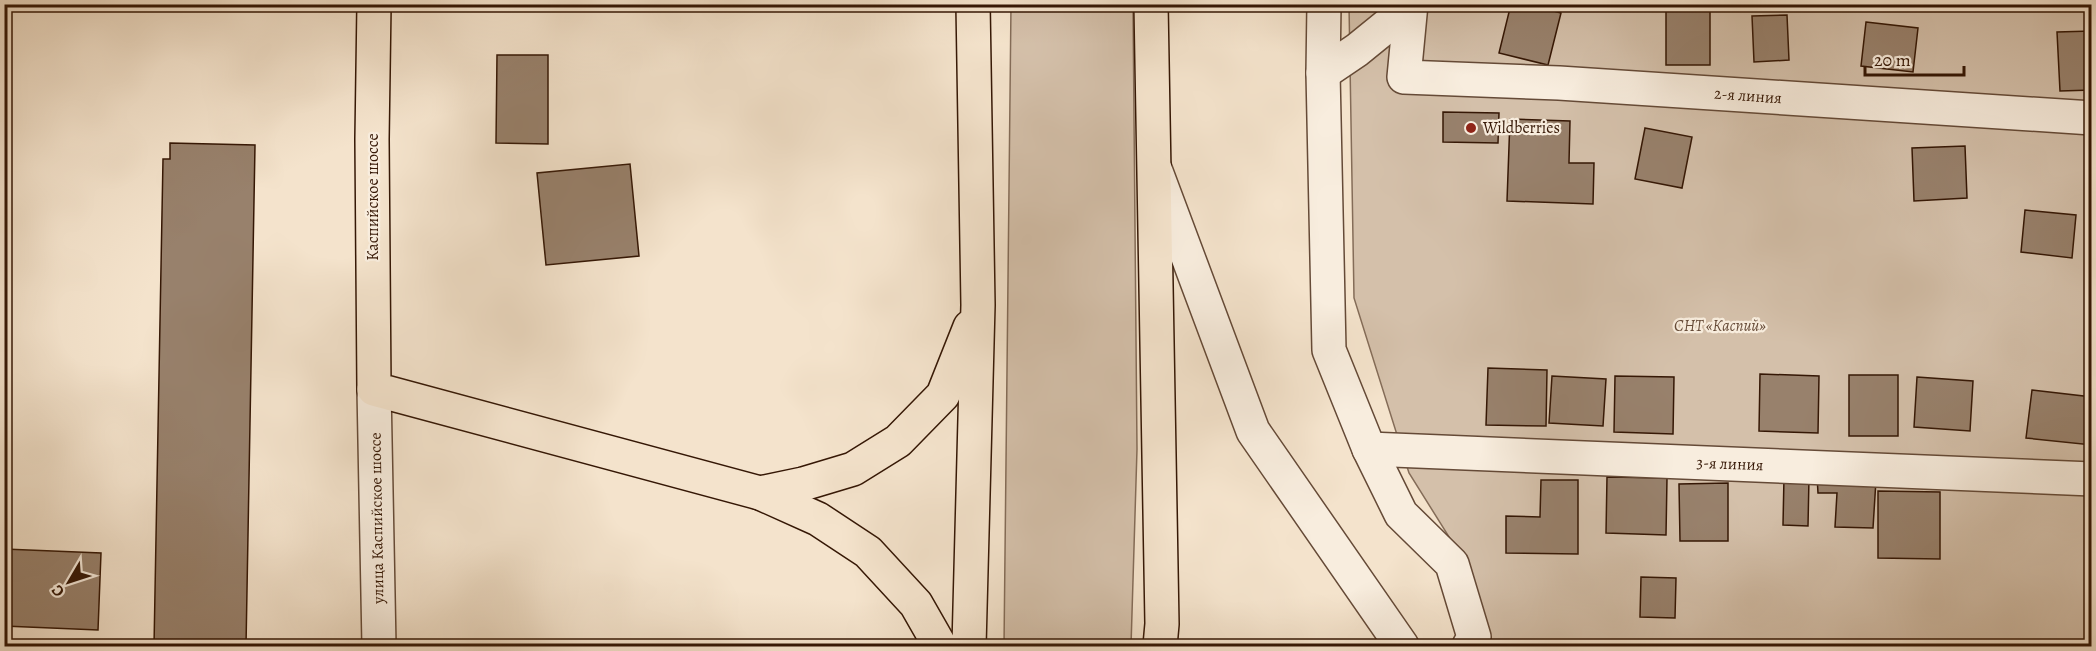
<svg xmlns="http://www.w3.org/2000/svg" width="2096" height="651" viewBox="0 0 2096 651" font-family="Alegreya,serif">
  <rect width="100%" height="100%" fill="#f4e3cc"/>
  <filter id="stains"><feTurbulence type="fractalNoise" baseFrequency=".00333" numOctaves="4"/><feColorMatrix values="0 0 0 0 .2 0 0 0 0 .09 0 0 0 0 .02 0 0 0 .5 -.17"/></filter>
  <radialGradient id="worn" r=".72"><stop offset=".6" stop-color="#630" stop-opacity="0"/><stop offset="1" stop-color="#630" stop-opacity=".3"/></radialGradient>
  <!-- green -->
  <g fill="#d4c0aa" stroke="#846c58" stroke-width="1.5">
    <path d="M 1011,5 L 1133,5 L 1137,449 L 1131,646 L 1004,646 Z"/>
    <path d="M 1349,5 L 2091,5 L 2091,646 L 1481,646 L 1456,548 L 1409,473 L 1354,298 Z"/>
  </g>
  <!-- building -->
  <g fill="#98816c" stroke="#351705" stroke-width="1.5">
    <path d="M 1511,4 L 1528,4 L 1561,13 L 1548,65 L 1499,53 Z"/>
    <rect x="1666" y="8" width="44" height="57"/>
    <path d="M 1787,15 L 1789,60 L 1754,62 L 1752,16 Z"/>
    <path d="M 1866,22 L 1918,28 L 1913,72 L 1861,66 Z"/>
    <path d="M 2092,31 L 2092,90 L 2060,91 L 2057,32 Z"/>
    <path d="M 497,55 L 548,55 L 548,144 L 496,143 Z"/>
    <path d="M 1443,112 L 1499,113 L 1498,143 L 1443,142 Z"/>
    <path d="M 1510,119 L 1570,121 L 1569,163 L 1594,163 L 1593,204 L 1507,201 Z"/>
    <path d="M 1645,128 L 1692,137 L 1682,188 L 1635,179 Z"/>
    <path d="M 170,143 L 255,145 L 246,646 L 154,646 L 163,159 L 170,159 Z"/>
    <path d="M 1965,146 L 1967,198 L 1914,201 L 1912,148 Z"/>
    <path d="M 630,164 L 639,256 L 546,265 L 537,173 Z"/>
    <path d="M 2025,210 L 2076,215 L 2072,258 L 2021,252 Z"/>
    <path d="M 1488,368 L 1547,370 L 1546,426 L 1486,425 Z"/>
    <path d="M 1760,374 L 1819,376 L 1818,433 L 1759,431 Z"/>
    <rect x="1849" y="375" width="49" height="61"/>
    <path d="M 1552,376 L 1606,379 L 1603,426 L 1549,423 Z"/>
    <path d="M 1615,376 L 1674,377 L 1673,434 L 1614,432 Z"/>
    <path d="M 1917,377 L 1973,381 L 1970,431 L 1914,427 Z"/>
    <path d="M 2032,390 L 2092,397 L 2092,445 L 2026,438 Z"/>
    <path d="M 1817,476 L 1876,480 L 1873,528 L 1835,527 L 1837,493 L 1818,493 Z"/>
    <path d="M 1607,477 L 1667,478 L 1666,535 L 1606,533 Z"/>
    <path d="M 1784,477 L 1809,478 L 1808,526 L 1783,525 Z"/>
    <path d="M 1541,480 L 1578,480 L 1578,554 L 1506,553 L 1506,516 L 1540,517 Z"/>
    <path d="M 1728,483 L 1728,541 L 1680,541 L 1679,484 Z"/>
    <path d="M 1878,491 L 1940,492 L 1940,559 L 1878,558 Z"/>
    <path d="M 2090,493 L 2092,493 L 2092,550 L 2089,550 Z"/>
    <path d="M 4,549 L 101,553 L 98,630 L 4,626 Z"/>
    <path d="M 1641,577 L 1676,578 L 1675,618 L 1640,617 Z"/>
  </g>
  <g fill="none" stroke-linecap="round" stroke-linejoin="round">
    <defs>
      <g id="street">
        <path d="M 1324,4 L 1323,73 L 1329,350 L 1369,449 L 1401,514 L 1452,564 L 1474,637 L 1469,646"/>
        <path d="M 1411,4 L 1404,77 L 1559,83 L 2092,118"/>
        <path d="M 1323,73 L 1357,50 L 1410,7"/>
        <path d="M 1155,169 L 1253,431 L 1402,646"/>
        <path d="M 374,389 L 379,646"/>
        <path d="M 1369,449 L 2092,479"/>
      </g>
      <g id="primary">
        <path d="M 374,4 L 372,139 L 374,389 L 760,493 L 818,519 L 868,552 L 916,604 L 940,646"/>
        <path d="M 1151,4 L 1162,624 L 1160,646"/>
        <path d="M 760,493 L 803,484 L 853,469 L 898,441 L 943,395 L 970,327"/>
        <path d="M 969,646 L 978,305 L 973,4"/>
      </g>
    </defs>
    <!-- street casing -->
    <use href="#street" stroke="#654a37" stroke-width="36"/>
    <!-- primary casing -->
    <use href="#primary" stroke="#351705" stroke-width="36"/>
    <!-- street -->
    <use href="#street" stroke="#f8edde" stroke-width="33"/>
    <!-- primary -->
    <use href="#primary" stroke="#f4e3cc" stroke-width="33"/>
  </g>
  <!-- markers -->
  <circle fill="#8f2418" stroke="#f8edde" stroke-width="2" cx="1471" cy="128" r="6"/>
  <g text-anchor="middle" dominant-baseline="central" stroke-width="4.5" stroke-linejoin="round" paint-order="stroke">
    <!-- street labels -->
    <g font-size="16" fill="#351705" stroke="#f8edde">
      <text transform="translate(1748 96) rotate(4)">2-я линия</text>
      <text transform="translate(373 197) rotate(-90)">Каспийское шоссе</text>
      <text transform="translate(1730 464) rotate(2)">3-я линия</text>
      <text transform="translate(377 518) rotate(-91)">улица Каспийское шоссе</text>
    </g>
    <!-- poi labels -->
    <g font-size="16" fill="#351705" stroke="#f8edde" text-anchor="start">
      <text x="1483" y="128">Wildberries</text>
    </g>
    <!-- park labels -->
    <g font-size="16" font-style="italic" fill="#654a37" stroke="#f8edde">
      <text x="1720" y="326">СНТ «Каспий»</text>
    </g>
  </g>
  <!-- margin -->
  <rect width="2096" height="651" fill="none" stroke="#f4e3cc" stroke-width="24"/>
  <rect x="6" y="6" width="2084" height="639" fill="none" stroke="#351705" stroke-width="3"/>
  <rect x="12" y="12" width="2072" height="627" fill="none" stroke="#351705" stroke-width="1.5"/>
  <!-- north arrow -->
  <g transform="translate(69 582) rotate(231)" stroke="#f8edde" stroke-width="4.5" paint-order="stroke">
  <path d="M0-4.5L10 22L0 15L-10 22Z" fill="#351705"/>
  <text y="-9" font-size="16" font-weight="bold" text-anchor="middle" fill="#351705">С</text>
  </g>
  <!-- scale -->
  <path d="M1865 66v9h99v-9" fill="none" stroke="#351705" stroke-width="3"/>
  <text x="1874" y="66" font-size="18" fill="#351705" stroke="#f8edde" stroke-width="4.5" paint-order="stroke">20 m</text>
  <rect width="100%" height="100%" filter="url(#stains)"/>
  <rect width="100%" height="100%" fill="url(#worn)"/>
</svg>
